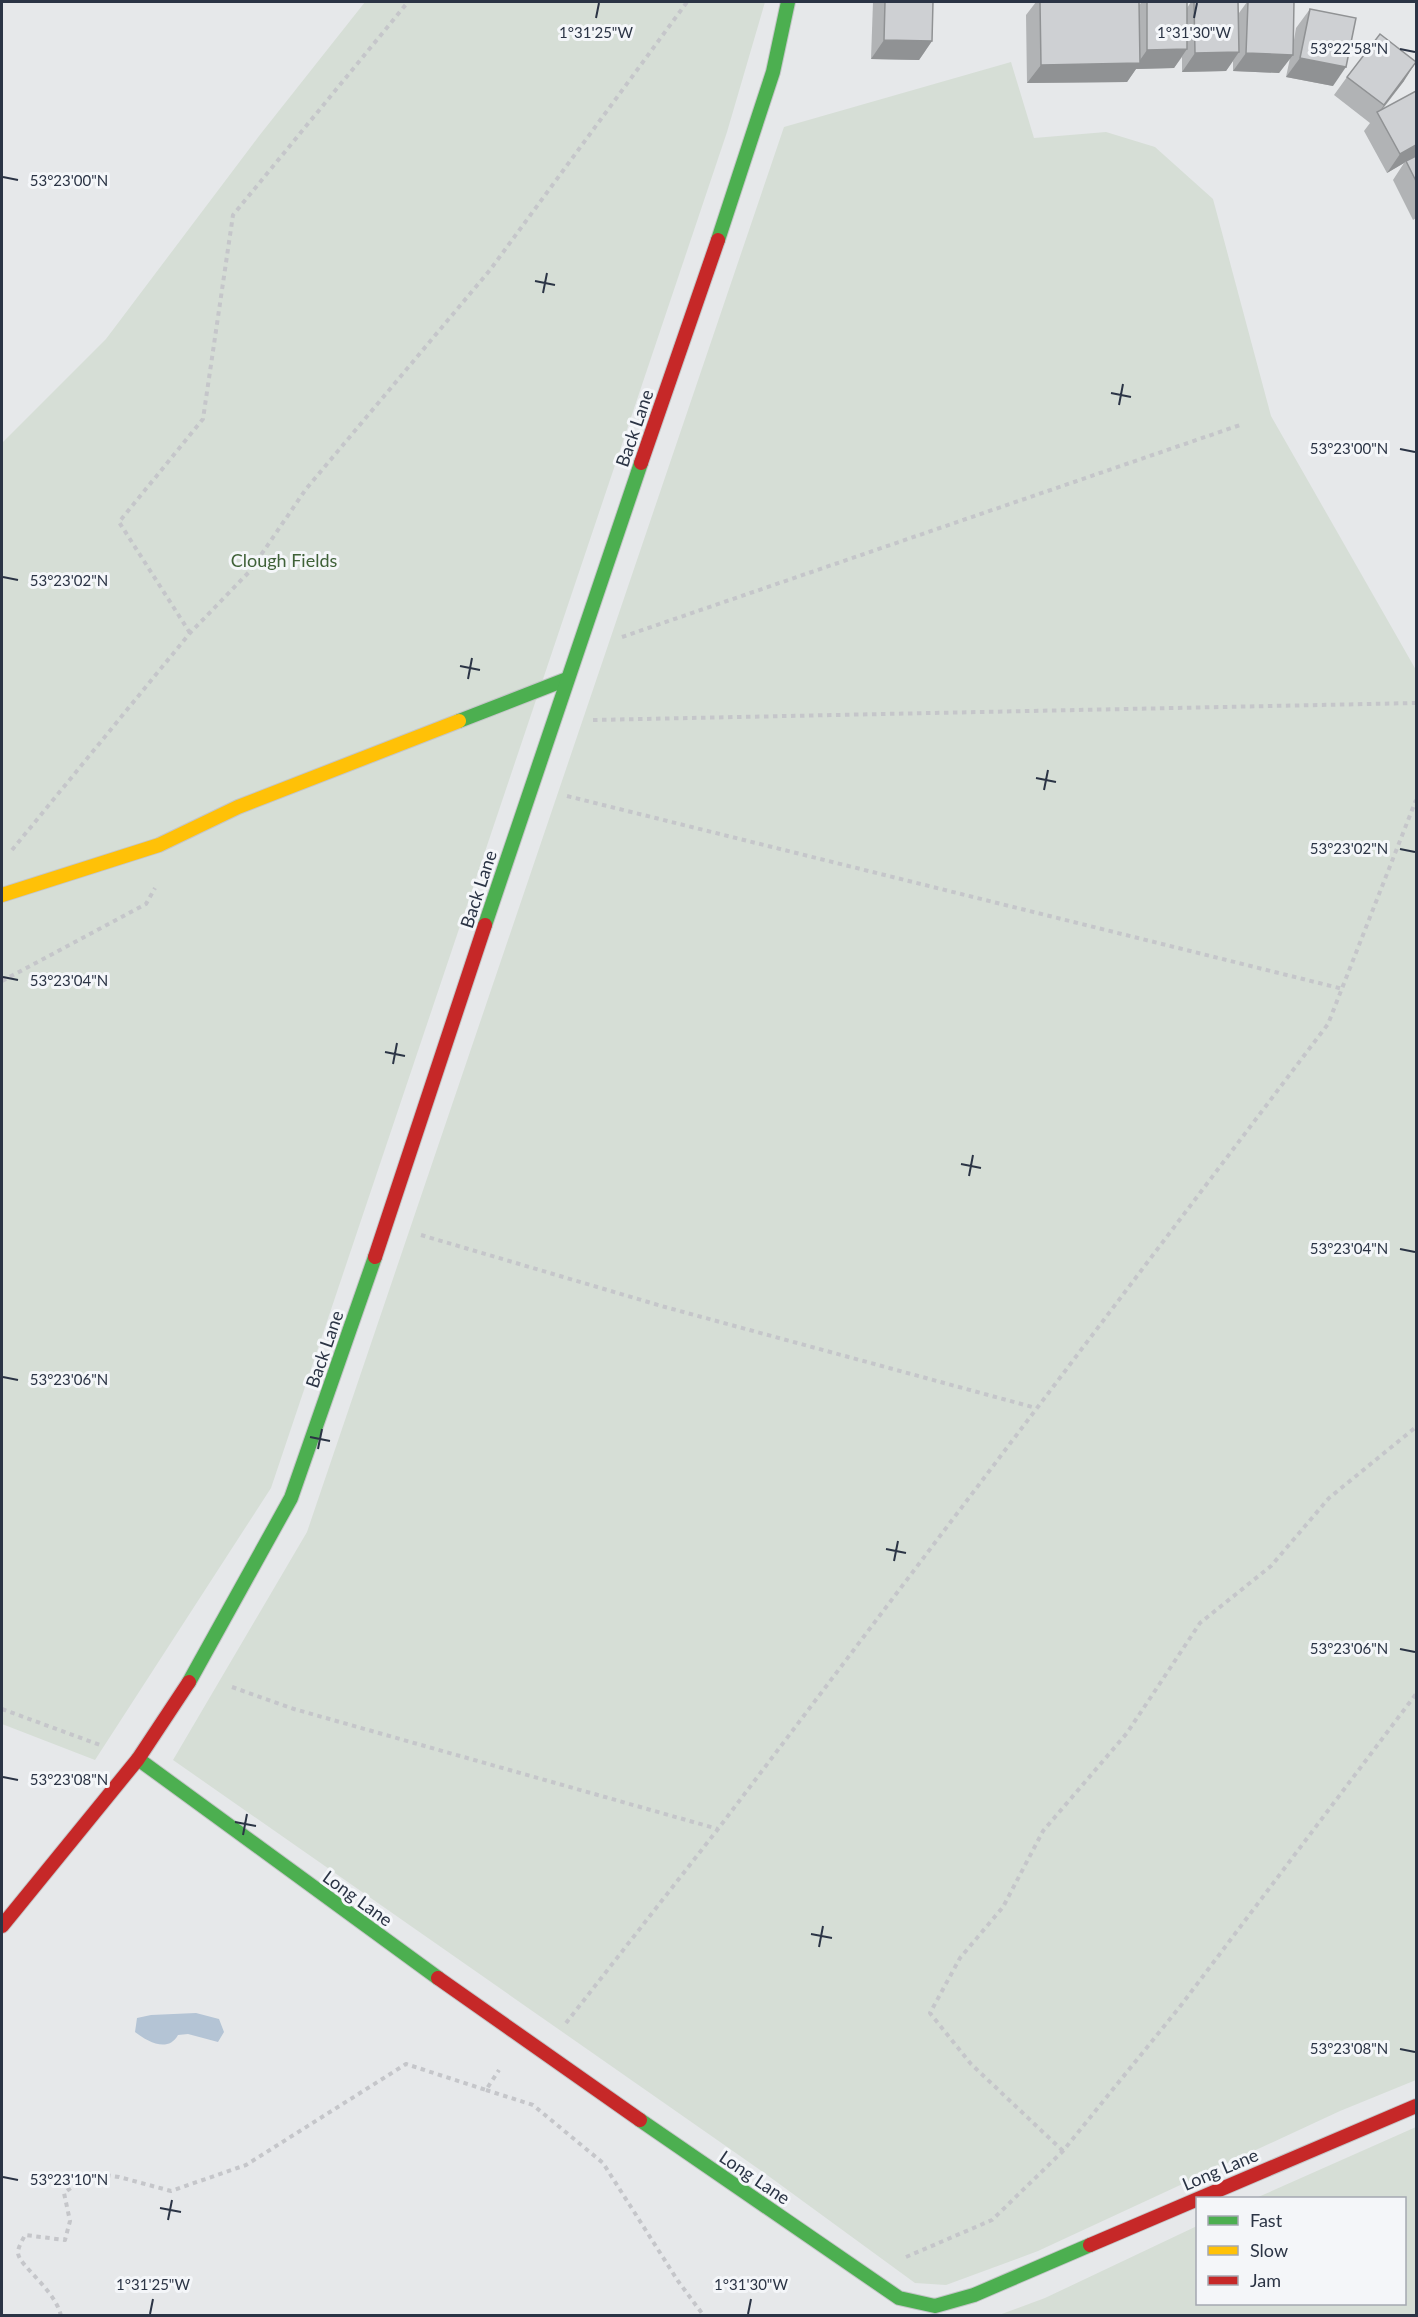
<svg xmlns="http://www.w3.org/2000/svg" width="1418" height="2317" viewBox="0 0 1418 2317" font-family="Lato,sans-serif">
  <rect width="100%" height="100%" fill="#e6e8ea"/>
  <!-- green -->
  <g fill="#d6ded6">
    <path d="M 365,2 L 765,2 L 727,132 L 271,1488 L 95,1760 L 2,1724 L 2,443 L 106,339 L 259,136 Z"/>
    <path d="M 1011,62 L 1034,138 L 1106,132 L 1155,147 L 1213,199 L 1271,416 L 1416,670 L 1416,2080 L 1340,2111 L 1038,2251 L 946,2285 L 915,2283 L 763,2172 L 173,1760 L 307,1532 L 784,127 Z"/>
    <path d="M 1416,2127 L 1416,2315 L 999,2315 L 1045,2298 L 1197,2226 L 1198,2304 L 1404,2304 L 1404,2198 L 1256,2198 Z"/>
  </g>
  <!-- water -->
  <path fill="#b4c4d5" d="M 196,2013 L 219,2019 L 224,2032 L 218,2042 L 188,2034 L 178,2035 C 168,2053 148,2042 135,2032 L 137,2018 L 151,2015 Z"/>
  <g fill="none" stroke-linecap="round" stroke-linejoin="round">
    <defs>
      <g id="fast">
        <path d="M 718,240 L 773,72 L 788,2"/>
        <path d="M 459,721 L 567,679"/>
        <path d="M 485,925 L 641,463"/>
        <path d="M 189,1682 L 291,1498 L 375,1257"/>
        <path d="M 138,1759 L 438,1978"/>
        <path d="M 640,2120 L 899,2298 L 935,2306 L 974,2295 L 1090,2245"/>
      </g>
      <path id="slow" d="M 2,895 L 159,845 L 238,807 L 459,721"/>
      <g id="jam">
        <path d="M 641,463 L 718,240"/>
        <path d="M 375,1257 L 485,925"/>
        <path d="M 2,1926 L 138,1759 L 189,1682"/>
        <path d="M 438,1978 L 640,2120"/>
        <path d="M 1090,2245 L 1416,2106"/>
      </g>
    </defs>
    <!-- fast casing -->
    <use href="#fast" stroke="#c4c6c8" stroke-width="16"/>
    <!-- slow casing -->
    <use href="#slow" stroke="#c4c6c8" stroke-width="16"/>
    <!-- jam casing -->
    <use href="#jam" stroke="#c4c6c8" stroke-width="16"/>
    <!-- path -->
    <g stroke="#c5c6ca" stroke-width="4" stroke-dasharray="4.5 4.5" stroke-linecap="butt">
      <path d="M 190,633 L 119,522 L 203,419 L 233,215 L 408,2"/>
      <path d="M 622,637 L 1243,424"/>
      <path d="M 593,720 L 1416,703"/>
      <path d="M 567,796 L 1343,989"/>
      <path d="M 12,850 L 190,633 L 250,571 L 306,489 L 490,270 L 687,2"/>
      <path d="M 2,981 L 146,904 L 155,888"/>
      <path d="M 421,1235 L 665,1307 L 1036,1408"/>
      <path d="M 232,1687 L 294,1709 L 718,1829"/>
      <path d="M 2,1709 L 100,1745"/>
      <path d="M 566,2023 L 718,1829 L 1328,1024 L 1416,800"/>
      <path d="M 486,2090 L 533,2105 L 603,2163 L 678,2281 L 704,2316"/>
      <path d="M 1063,2151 L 971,2064 L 930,2013 L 960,1958 L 1003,1907 L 1043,1831 L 1127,1733 L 1200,1623 L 1271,1566 L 1329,1498 L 1416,1427"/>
      <path d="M 906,2257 L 992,2220 L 1063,2151 L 1182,2004 L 1416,1694"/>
      <path d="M 61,2316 C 55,2289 19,2266 18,2253 C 18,2247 22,2241 25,2235 L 65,2240 L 70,2221 L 64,2193 L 91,2173 L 119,2177 L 171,2191 L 246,2165 L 406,2064 L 486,2090 L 499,2070"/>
    </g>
    <!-- fast -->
    <use href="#fast" stroke="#4caf50" stroke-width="14"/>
    <!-- slow -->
    <use href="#slow" stroke="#ffc107" stroke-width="14"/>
    <!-- jam -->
    <use href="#jam" stroke="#c62828" stroke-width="14"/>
  </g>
  <!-- wall -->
  <g fill="#b1b3b5">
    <path d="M 873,2 L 933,2 L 932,41 L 919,60 L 871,59 Z"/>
    <path d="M 1036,2 L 1139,2 L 1139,5 L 1142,2 L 1187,2 L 1187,8 L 1191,2 L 1238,2 L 1239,13 L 1247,2 L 1294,2 L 1293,46 L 1296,28 L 1310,9 L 1333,86 L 1286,77 L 1290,58 L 1279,73 L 1233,71 L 1233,61 L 1226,71 L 1182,72 L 1182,57 L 1174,68 L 1136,69 L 1127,82 L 1027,83 L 1026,15 Z"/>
    <path d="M 1347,77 L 1404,81 L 1382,110 L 1416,91 L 1416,218 L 1413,220 L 1393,180 L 1404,163 L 1387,173 L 1364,131 L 1370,123 L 1334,95 Z"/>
  </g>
  <!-- shaded-wall -->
  <g fill="#909294">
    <path d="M 884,40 L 932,41 L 919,60 L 871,59 Z"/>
    <path d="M 1187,49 L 1174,68 L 1136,69 L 1127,82 L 1027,83 L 1041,65 L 1138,63 L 1147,50 Z"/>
    <path d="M 1239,52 L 1226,71 L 1182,72 L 1195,53 Z"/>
    <path d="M 1246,53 L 1293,55 L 1279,73 L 1233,71 Z"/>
    <path d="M 1300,58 L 1346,67 L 1333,86 L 1286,77 Z"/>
    <path d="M 1416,62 L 1404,81 L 1378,114 L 1384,105 Z"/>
    <path d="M 1416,145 L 1416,157 L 1406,161 L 1404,163 L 1387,173 L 1400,154 Z"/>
  </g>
  <!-- building -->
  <g fill="#ced0d3" stroke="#909294" stroke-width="1.5">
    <path d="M 885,2 L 933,2 L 932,41 L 884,40 Z"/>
    <path d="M 1040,2 L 1139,2 L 1140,63 L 1041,65 Z"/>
    <path d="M 1147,2 L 1187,2 L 1187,49 L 1147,50 Z"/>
    <path d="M 1194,2 L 1238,2 L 1239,52 L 1195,53 Z"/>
    <path d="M 1248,2 L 1294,2 L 1293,55 L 1246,53 Z"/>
    <path d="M 1310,9 L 1356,18 L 1346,67 L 1300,58 Z"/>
    <path d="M 1380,34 L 1416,62 L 1384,105 L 1347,77 Z"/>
    <path d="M 1416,91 L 1416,145 L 1400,154 L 1377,112 Z"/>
    <path d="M 1416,156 L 1416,181 L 1406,161 Z"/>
  </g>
  <!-- ticks -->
  <path fill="none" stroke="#2b3445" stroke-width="2" d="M 596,18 L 599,3M 1194,18 L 1197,3M 1400,49 L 1415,52M 3,177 L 18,180M 535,281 L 555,285M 543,293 L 547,273M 1111,393 L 1131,397M 1119,405 L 1123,384M 1400,449 L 1415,452M 3,577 L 18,580M 460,666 L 480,670M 468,679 L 472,658M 1036,778 L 1056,782M 1044,790 L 1048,770M 1400,849 L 1415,852M 3,977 L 18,980M 385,1052 L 405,1056M 393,1064 L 397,1043M 961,1164 L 981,1168M 969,1176 L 973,1155M 1400,1249 L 1415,1252M 3,1377 L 18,1380M 310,1437 L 330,1441M 318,1449 L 322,1429M 886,1549 L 906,1553M 894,1561 L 898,1541M 1400,1649 L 1415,1652M 3,1777 L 18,1780M 235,1822 L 256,1826M 243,1835 L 247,1814M 811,1934 L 832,1938M 819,1947 L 823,1926M 1400,2049 L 1415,2052M 3,2177 L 18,2180M 160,2208 L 181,2212M 168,2220 L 172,2200M 150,2314 L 153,2299M 748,2314 L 751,2299"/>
  <g text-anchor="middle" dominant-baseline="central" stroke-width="6" stroke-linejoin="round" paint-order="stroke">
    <!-- street labels -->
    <g font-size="18" fill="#2b3445" stroke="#f4f6f9">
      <text transform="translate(634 428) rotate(-71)">Back Lane</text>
      <text transform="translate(478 889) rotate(-72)">Back Lane</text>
      <text transform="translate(324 1349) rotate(-71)">Back Lane</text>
      <text transform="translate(358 1898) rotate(36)">Long Lane</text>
      <text transform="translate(1220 2169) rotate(-23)">Long Lane</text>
      <text transform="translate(755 2177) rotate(34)">Long Lane</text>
    </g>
    <!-- park labels -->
    <g font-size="18" fill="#3f6138" stroke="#f4f6f9">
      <text x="284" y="560">Clough Fields</text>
    </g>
  </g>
  <g font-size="15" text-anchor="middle" fill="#2b3445" stroke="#f4f6f9" stroke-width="6" stroke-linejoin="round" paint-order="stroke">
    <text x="596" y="38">1°31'25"W</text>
    <text x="1194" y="38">1°31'30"W</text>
    <text x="1349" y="54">53°22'58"N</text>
    <text x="69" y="186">53°23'00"N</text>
    <text x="1349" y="454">53°23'00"N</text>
    <text x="69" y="586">53°23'02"N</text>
    <text x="1349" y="854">53°23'02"N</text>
    <text x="69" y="986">53°23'04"N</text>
    <text x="1349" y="1254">53°23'04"N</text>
    <text x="69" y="1385">53°23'06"N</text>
    <text x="1349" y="1654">53°23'06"N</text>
    <text x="69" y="1785">53°23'08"N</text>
    <text x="1349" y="2054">53°23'08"N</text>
    <text x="69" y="2185">53°23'10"N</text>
    <text x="153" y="2290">1°31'25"W</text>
    <text x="751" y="2290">1°31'30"W</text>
  </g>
  <!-- border -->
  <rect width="1418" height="2317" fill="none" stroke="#2b3445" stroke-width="6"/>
  <!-- legend -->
  <rect x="1196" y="2197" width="210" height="108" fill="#f4f6f9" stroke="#a4a8b1" stroke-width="1.5"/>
  <rect x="1208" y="2216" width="30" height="9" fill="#4caf50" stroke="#a4a8b1" stroke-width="1.5"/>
  <text x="1250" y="2227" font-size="18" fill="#2b3445">Fast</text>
  <rect x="1208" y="2246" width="30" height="9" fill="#ffc107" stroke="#a4a8b1" stroke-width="1.5"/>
  <text x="1250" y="2257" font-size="18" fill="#2b3445">Slow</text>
  <rect x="1208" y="2276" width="30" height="9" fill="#c62828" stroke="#a4a8b1" stroke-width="1.5"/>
  <text x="1250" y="2287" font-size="18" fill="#2b3445">Jam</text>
</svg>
